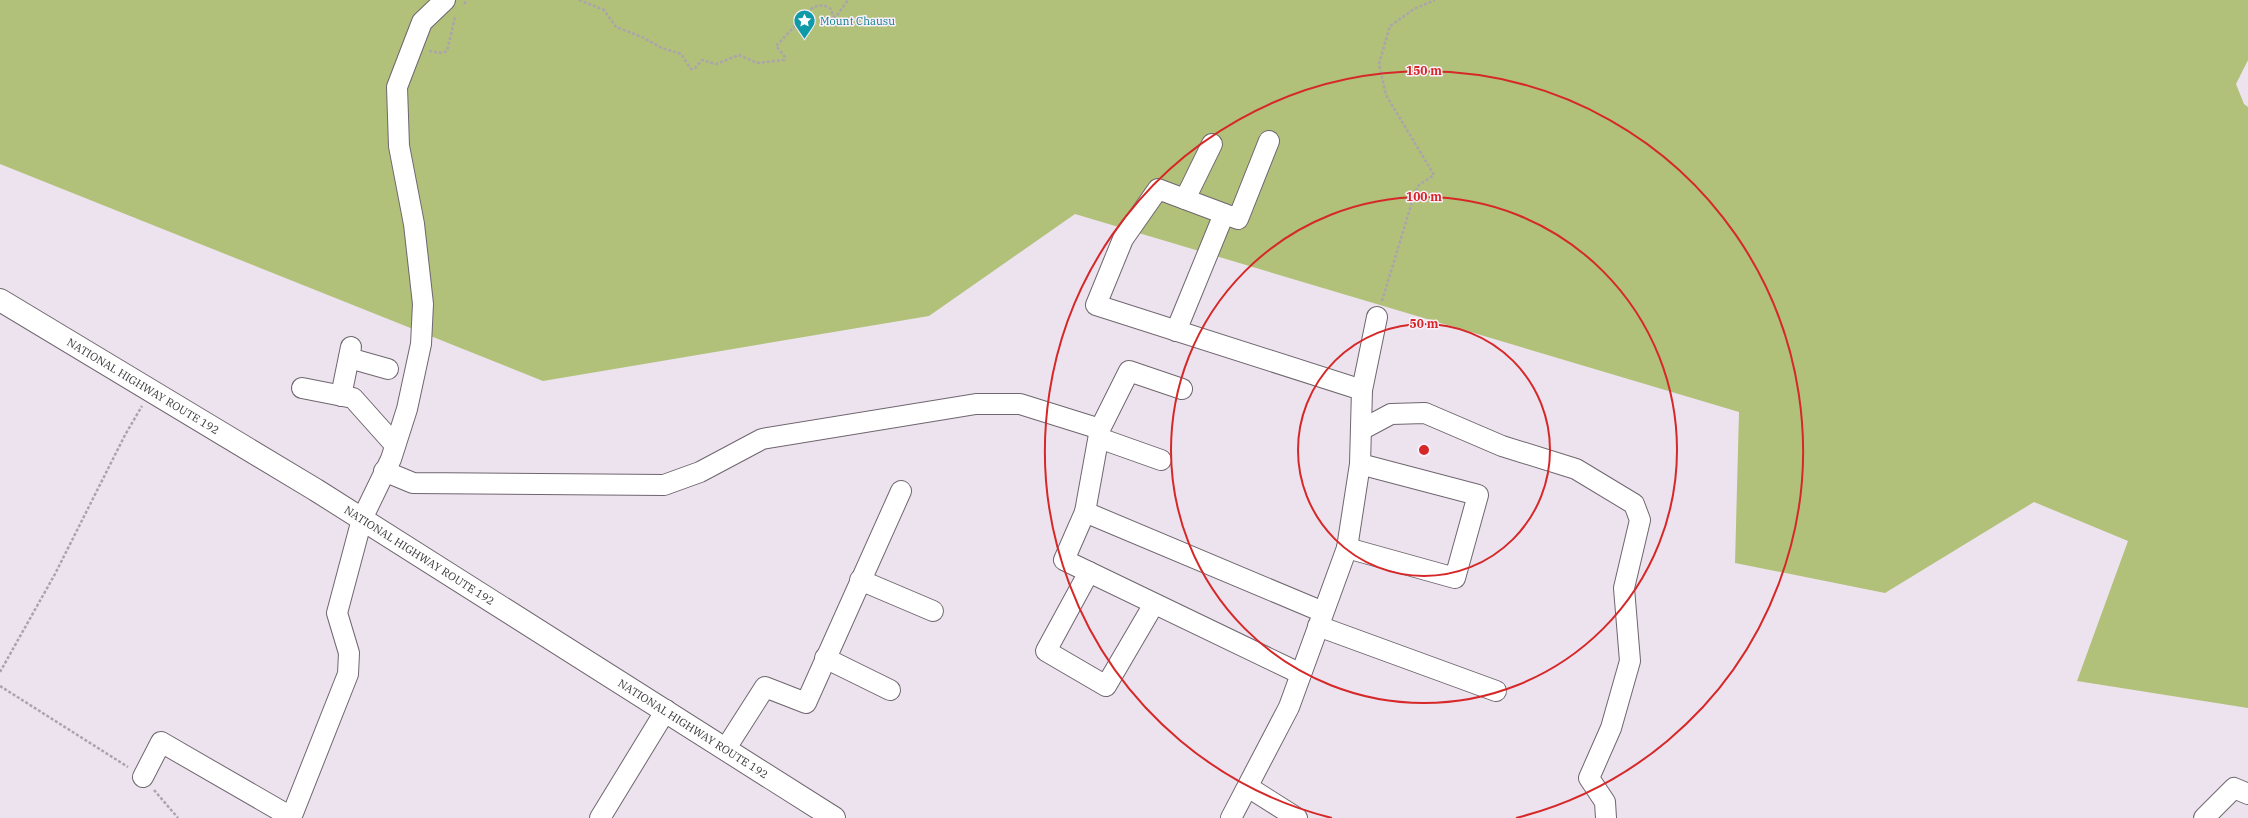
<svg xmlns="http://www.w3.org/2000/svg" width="2248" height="818" viewBox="0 0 2248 818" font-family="'IBM Plex Serif',serif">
  <rect width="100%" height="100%" fill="#ede3ee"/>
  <!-- forest -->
  <path fill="#b1c179" d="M 0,0 L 2248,0 L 2248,60 L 2236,84 L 2244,104 L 2248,107 L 2248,708 L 2077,681 L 2128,541 L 2034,502 L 1885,593 L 1735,563 L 1739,412 L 1075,214 L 929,316 L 543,381 L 0,164 Z"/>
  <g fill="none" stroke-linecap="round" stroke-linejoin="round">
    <defs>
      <g id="minor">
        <path d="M 1269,141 L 1238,219 L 1158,189 L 1123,239 L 1096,305 L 1362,390"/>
        <path d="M 1185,199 L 1212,144"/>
        <path d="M 1176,331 L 1224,214"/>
        <path d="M 349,358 L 388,369"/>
        <path d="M 302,388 L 353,398 L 395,445"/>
        <path d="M 1182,389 L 1129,371 L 1100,429 L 1085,512 L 1064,560 L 1301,674"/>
        <path d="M 341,396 L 351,347"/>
        <path d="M 1361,430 L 1391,414 L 1425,413 L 1502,446 L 1576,469 L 1634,504 L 1640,520 L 1624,588 L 1630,661 L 1611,728 L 1589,778 L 1605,802 L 1606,818"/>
        <path d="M 1099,438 L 1161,460"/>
        <path d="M 384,471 L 413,483 L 664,485 L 700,472 L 762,439 L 976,404 L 1020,404 L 1100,429"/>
        <path d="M 1085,512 L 1323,612"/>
        <path d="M 1347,548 L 1455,578 L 1478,495 L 1360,464"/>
        <path d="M 1089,572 L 1046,651 L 1106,686 L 1154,604"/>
        <path d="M 860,580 L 933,611"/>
        <path d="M 1318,626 L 1496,691"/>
        <path d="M 825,658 L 890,690"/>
        <path d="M 726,748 L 765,687 L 806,703 L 901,491"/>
        <path d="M 143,777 L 161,742 L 291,817"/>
        <path d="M 1248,787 L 1297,818"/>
        <path d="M 291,818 L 348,674 L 349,653 L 337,613 L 362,519 L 391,459 L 407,409 L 421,344 L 423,304 L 414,224 L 399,146 L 397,87 L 422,22 L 445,0"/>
        <path d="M 600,818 L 666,710"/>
        <path d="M 1231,818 L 1289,707 L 1347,548 L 1360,464 L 1362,390 L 1377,317"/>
        <path d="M 2204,818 L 2234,788 L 2248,794"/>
      </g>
      <g id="highway">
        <path id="s1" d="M 0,300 L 316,490 L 834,818"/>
      </g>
    </defs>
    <!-- minor casing -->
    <use href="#minor" stroke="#6f666f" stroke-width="22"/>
    <!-- highway casing -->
    <use href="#highway" stroke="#6f666f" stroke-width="24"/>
    <!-- path -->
    <g stroke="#aca4ac" stroke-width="2.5" stroke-dasharray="3 2" stroke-linecap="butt">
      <path d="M 579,0 L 604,10 L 616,27 L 642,37 L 662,48 L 681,54 L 691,69 L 695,68 L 702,60 L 716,64 L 739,55 L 757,63 L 784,60 L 785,57 L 776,46 L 813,7 L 823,5 L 831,9 L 833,17 L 838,14 L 848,0"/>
      <path d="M 464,4 L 467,0"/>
      <path d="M 429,51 L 442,53 L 447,51 L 455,17"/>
      <path d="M 1382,301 L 1415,192 L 1419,185 L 1434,175 L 1386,95 L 1379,64 L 1390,26 L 1414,9 L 1435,0"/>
      <path d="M 0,672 L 55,574 L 125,435 L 142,406"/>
      <path d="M 0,686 L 128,767"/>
      <path d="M 154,790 L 178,818"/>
    </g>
    <!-- minor -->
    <use href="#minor" stroke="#fff" stroke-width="20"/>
    <!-- highway -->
    <use href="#highway" stroke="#fff" stroke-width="22"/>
  </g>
  <!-- distance rings -->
  <g fill="none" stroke="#d62828" stroke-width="2">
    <circle cx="1424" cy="450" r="126"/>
    <circle cx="1424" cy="450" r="253"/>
    <path d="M1332 818A379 379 0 1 1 1516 818"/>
  </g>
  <!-- icons -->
  <defs>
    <symbol id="sight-pin" viewBox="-11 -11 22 30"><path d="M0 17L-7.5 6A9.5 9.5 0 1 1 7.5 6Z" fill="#0f9aa8" stroke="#faf0fb"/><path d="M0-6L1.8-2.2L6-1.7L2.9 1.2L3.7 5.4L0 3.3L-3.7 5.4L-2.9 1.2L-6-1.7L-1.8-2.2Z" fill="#fff"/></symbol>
  </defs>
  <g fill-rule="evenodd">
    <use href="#sight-pin" x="792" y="8" width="25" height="34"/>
  </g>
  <g text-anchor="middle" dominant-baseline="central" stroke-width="3" stroke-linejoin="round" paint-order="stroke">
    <!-- culture labels -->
    <g font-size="11" fill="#0d838f" stroke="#faf0fb" text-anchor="start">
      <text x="820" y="21">Mount Chausu</text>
    </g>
    <!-- street labels -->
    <g font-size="11" fill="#383438" stroke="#faf0fb">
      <text stroke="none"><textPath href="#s1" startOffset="167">NATIONAL HIGHWAY ROUTE 192</textPath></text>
      <text stroke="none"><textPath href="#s1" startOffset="491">NATIONAL HIGHWAY ROUTE 192</textPath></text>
      <text stroke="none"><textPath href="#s1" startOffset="815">NATIONAL HIGHWAY ROUTE 192</textPath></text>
    </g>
  </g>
  <circle cx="1424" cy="450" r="6" fill="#d62828" stroke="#faf0fb" stroke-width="2"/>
  <g font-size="12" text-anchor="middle" font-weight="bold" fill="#d62828" stroke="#faf0fb" stroke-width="3" stroke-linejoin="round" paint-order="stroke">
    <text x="1424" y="75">150 m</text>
    <text x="1424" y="201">100 m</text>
    <text x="1424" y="328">50 m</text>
  </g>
</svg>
